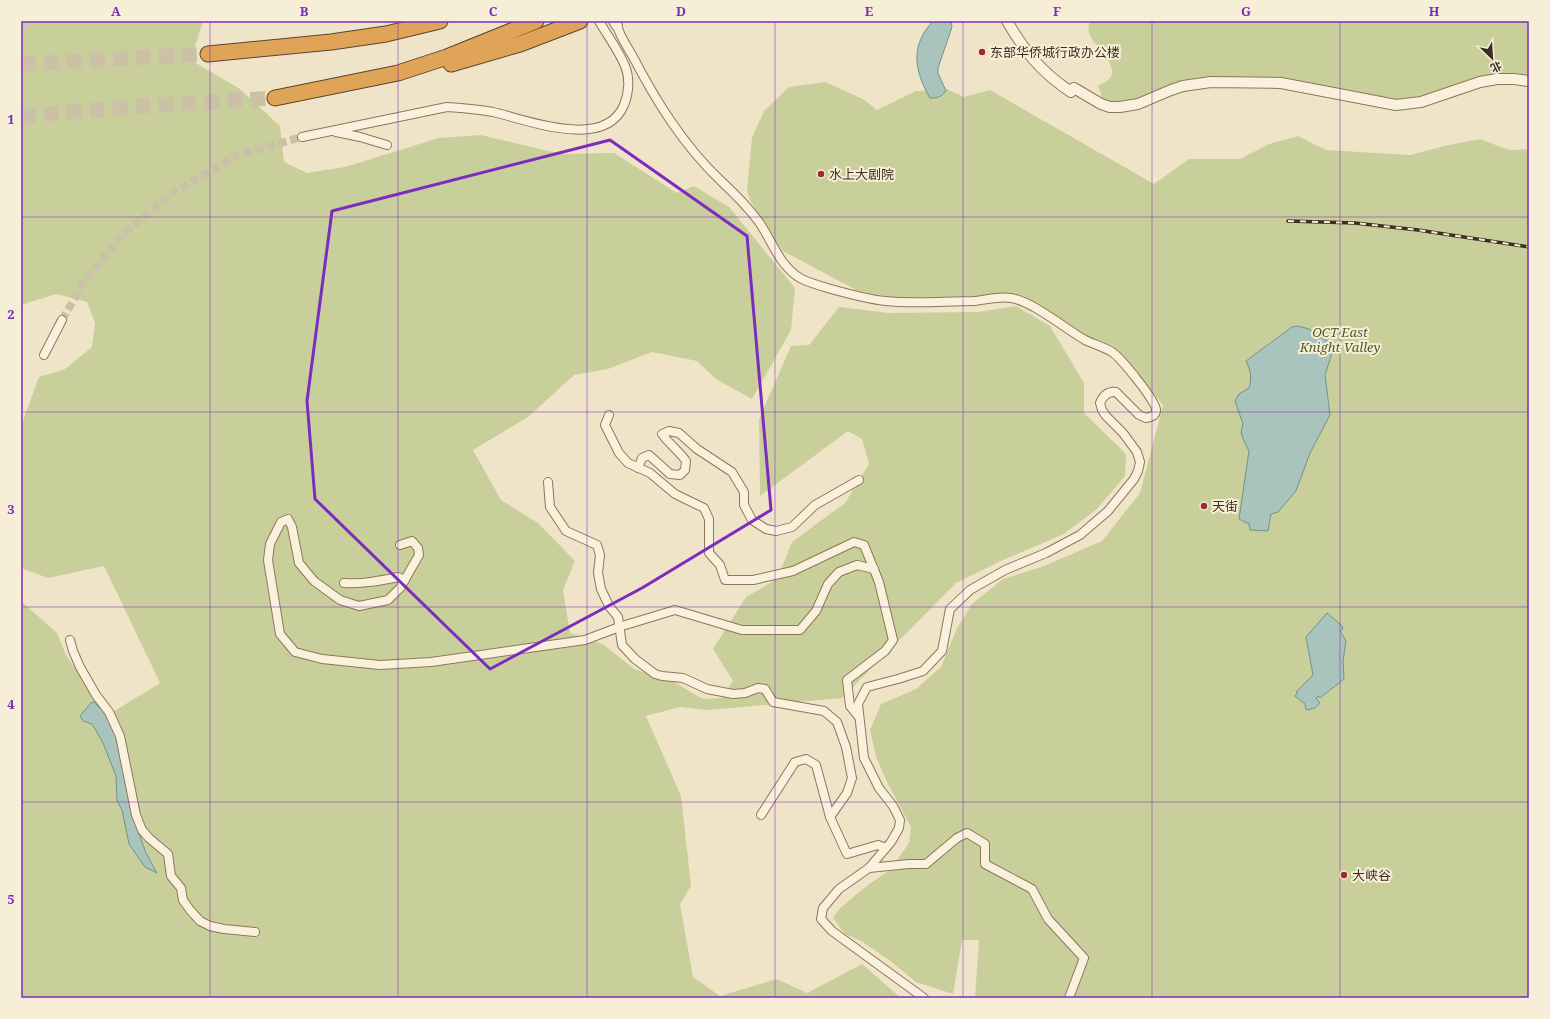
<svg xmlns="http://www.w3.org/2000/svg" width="1550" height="1019" viewBox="0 0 1550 1019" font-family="'Noto Serif','Noto Sans SC',serif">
  <rect width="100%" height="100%" fill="#f0e4c8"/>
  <!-- green -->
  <g fill="#c9cf9b">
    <path d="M 21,21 L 203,21 L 191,60 L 240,89 L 280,126 L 284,162 L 307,173 L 345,167 L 439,138 L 481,135 L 561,154 L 614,153 L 677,193 L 694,186 L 729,207 L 795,288 L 791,330 L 752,399 L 716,379 L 697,361 L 652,352 L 608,369 L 574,375 L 528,417 L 473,450 L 501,500 L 538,523 L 575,561 L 563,590 L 570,633 L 603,644 L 634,669 L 674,682 L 703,699 L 722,698 L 733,681 L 713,649 L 746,597 L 777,579 L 792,542 L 845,503 L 869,464 L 862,439 L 848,431 L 760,496 L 759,419 L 791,346 L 809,345 L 839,307 L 889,313 L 978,312 L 1016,306 L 1050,326 L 1084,383 L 1084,413 L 1126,454 L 1125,476 L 1097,509 L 1064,534 L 1001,561 L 956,583 L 842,698 L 708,710 L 680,707 L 646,716 L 681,796 L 691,886 L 680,904 L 693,977 L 720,996 L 777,979 L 807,993 L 862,964 L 901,998 L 21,998 L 21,601 L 57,633 L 66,655 L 108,715 L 160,683 L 104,566 L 48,578 L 21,568 L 21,426 L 39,377 L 65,369 L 92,347 L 95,323 L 87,302 L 56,294 L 21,305 Z"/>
    <path d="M 1090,21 L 1529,21 L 1529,78 L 1481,77 L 1427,95 L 1409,100 L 1395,101 L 1287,80 L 1201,79 L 1133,100 L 1117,103 L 1103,101 L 1098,85 C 1132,74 1095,50 1089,33 C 1088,29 1089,25 1090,21 Z"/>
    <path d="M 825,82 L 863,99 L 877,110 L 916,91 L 947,89 L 964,97 L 990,90 L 1154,184 L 1189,159 L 1240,159 L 1269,144 L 1298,136 L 1326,150 L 1410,155 L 1449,145 L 1480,139 L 1509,150 L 1529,149 L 1529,998 L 975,998 L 979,940 L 962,940 L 953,994 L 916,982 L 889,960 L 861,941 L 845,934 L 833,918 L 839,909 L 869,884 L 890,870 L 909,843 L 911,827 L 887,782 L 876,757 L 870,730 L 881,704 L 916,689 L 941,667 L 957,628 L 972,604 L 1003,579 L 1044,566 L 1102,541 L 1140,493 L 1163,405 L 1118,350 L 1101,344 L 1012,294 L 903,299 L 858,291 L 783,251 L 773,238 L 750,200 L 747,190 L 752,138 L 764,111 L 789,87 Z"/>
  </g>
  <!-- water -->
  <g fill="#a9c4bc" stroke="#6f938a">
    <path d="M 933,21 L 951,21 L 952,27 L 938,68 L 938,73 L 946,91 C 941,97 938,98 930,98 C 914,70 910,46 933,21 Z"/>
    <path d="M 1298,326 L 1309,329 L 1329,342 L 1331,345 L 1332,353 L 1325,375 L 1330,415 L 1310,453 L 1296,491 L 1278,512 L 1271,514 L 1268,531 L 1250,530 L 1249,524 L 1239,519 L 1249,451 L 1243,439 L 1241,432 L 1243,424 L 1235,401 L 1239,394 L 1249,388 C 1252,378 1251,371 1246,361 L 1292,327 Z"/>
    <path d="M 1327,613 L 1342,626 L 1343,629 L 1340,631 L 1346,641 L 1343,661 L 1344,679 C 1336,686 1328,691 1320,698 L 1318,696 L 1316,698 L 1320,703 L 1315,708 L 1306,710 L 1305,704 L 1295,696 L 1297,693 L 1296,692 L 1313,675 L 1306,637 Z"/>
    <path d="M 94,702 L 106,714 L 116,729 L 138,831 L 146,853 L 157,873 L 145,867 L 129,844 L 122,810 L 117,801 L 116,776 L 103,743 L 95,729 L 92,724 L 83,721 L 80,716 L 91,703 Z"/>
  </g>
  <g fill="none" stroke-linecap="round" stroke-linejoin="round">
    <!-- minor-tunnel -->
    <path stroke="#ccc0a6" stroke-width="8" stroke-dasharray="8 4" stroke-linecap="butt" d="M 62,320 L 85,280 L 123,234 L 172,193 L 238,155 L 302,137"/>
    <!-- motorway-tunnel -->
    <g stroke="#ccc0a6" stroke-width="15" stroke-dasharray="15 8" stroke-linecap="butt">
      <path d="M 21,64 L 208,54"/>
      <path d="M 21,116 L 144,106 L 275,98"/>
    </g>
    <defs>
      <g id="minor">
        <path d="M 616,22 C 618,33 626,45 632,55 C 656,101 683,145 721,181 C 735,194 748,207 759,222 C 772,241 779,265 800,278 C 809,283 821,286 831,289 C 849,294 867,299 885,301 C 915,304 945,301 974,301 C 986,300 999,296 1011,298 C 1034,302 1064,328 1085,340 C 1093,344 1104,347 1112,352 C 1120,357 1157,402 1156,410 C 1156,416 1151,417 1146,418 L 1139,415 L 1116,392 C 1108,391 1103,396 1100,403 L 1102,410 L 1106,416 L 1123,433 L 1137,452 L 1140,462 L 1138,471 L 1134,479 L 1108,511 L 1080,535 L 1046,553 L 1005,570 L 970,590 L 950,609 L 942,651 L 923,671 L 898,679 L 867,687 L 858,704 L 864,758 L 879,788 L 893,806 L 900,820 L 899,828 L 891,842 L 869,868 L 839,889 L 823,908 L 821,919 L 832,931 L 924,998"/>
        <path d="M 336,132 L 360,137 L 387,145"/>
        <path d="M 302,137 L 447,107 C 463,108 477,109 493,112 C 527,120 605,151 624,105 C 629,93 630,78 625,66 C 619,51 607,35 599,21"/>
        <path d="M 44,355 L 62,320"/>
        <path d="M 609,415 L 605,425 L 619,453 L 628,463 L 650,473 L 675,494 L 704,508 L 709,519 L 709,553 L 720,565 L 725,580 L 753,580 L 793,571 L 854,542 L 864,545 L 879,582 L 893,640 L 885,651 L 847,680 L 850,706 L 859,717"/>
        <path d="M 638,468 L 642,458 L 649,455 L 670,474 L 680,475 L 685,470 L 686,461 C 679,451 669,444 662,434 L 669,431 L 679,433 L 697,449 L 732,472 L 744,492 L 744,505 L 752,520 L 766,529 L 776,531 L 792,527 L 815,505 L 859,480"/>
        <path d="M 548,482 L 550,507 L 566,531 L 597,545 L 600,555 L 598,573 L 601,589 L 609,606 L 618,617 L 622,645 L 635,659 L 655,674 L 662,676 L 683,678 L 707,689 L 733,694 L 745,693 L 758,688 L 765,689 L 773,702 L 824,711 L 837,722 L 846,747 L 852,778 L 847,793 L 830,817 L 847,854 L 878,845 L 886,848"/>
        <path d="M 400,545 L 412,541 L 418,548 L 419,555 L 400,588 L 388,600 L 359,606 L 340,600 L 314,581 L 299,563 L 292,527 L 288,519 L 281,522 L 270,544 L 268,560 L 280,634 L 295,652 L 322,659 L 380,665 L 431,662 L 585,640 L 622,626 L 675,610 L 742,630 L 800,630 L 816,611 L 828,584 L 839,572 L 857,565 L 874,569"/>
        <path d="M 344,583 C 363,584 379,581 398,577 L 405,580"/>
        <path d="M 70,640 L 73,651 L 80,667 L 96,695 L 109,712 L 120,736 L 136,815 L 142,830 L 149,838 L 168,854 L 171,876 L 181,888 L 183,900 L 190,910 L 200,921 L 210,926 L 224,929 L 255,932"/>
        <path d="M 761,815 L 795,762 L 806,759 L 816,765 L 830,817"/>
        <path d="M 869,868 L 909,864 L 926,864 L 957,838 L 967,833 L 985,844 L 985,864 L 1032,889 L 1048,919 L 1084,958 L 1069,998"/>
      </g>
      <g id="tertiary">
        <path d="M 614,21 L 617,26"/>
        <path d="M 1007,21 C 1025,52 1041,72 1071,92 L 1074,88 L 1101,104 L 1110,107 L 1120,107 L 1138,104 L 1171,90 L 1183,86 L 1211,82 L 1281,83 L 1396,105 L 1421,102 L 1480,82 L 1497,79 L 1514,79 L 1529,81"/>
      </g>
      <g id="motorway">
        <path d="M 208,54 L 331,42 L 386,34 L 440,21"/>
        <path d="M 451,64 L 520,44 L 580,21"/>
        <path d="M 275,98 L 398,73 L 447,57 L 536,21"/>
      </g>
    </defs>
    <!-- minor casing -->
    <use href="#minor" stroke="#8d765c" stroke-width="10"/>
    <!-- tertiary casing -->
    <use href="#tertiary" stroke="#8d765c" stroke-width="12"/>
    <!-- motorway casing -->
    <use href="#motorway" stroke="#5b4430" stroke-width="17"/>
    <!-- minor -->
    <use href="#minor" stroke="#faf1dc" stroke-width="8"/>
    <!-- tertiary -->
    <use href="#tertiary" stroke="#faf1dc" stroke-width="10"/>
    <!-- motorway -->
    <use href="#motorway" stroke="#e0a458" stroke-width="15"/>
    <defs>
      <path id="rail" d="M 1288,221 L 1355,223 L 1418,230 L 1529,247"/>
    </defs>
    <!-- rail casing -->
    <use href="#rail" stroke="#3d2e20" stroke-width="3.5"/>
    <!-- rail -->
    <use href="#rail" stroke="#f7eed8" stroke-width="2" stroke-dasharray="6" stroke-linecap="butt"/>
  </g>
  <!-- marked area -->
  <path fill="none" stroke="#7b2cbf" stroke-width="3" stroke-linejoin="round" d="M 610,140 L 747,236 L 771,510 L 642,588 L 490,669 L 315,499 L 307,401 L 332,211 Z"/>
  <!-- grid -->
  <path fill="none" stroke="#7b2cbf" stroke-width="1" stroke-opacity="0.55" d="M 210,21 L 210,998M 398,21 L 398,998M 587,21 L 587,998M 775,21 L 775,998M 963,21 L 963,998M 1152,21 L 1152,998M 1340,21 L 1340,998M 21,217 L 1529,217M 21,412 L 1529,412M 21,607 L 1529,607M 21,802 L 1529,802"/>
  <!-- markers -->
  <g fill="#9e2a2b" stroke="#f7eed8" stroke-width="1.5">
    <circle cx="982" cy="52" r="4"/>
    <circle cx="821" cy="174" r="4"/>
    <circle cx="1204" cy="506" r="4"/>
    <circle cx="1344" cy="875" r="4"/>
  </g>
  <g text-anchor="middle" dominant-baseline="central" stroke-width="4" stroke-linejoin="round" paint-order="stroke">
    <!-- poi labels -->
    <g font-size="13" fill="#3d2e20" stroke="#f7eed8" text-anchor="start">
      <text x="990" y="52">东部华侨城行政办公楼</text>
      <text x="829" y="174">水上大剧院</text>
      <text x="1212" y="506">天街</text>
      <text x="1352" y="875">大峡谷</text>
    </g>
    <!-- park labels -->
    <g font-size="13" font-style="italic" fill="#4d5a26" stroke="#f7eed8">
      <text x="1340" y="332">OCT East<tspan x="1340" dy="15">Knight Valley</tspan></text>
    </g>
  </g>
  <!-- border -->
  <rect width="1550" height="1019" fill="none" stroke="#f7eed8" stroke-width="44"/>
  <!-- north arrow -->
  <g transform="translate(1492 58) rotate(155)" stroke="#f7eed8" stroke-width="3" paint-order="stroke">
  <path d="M0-3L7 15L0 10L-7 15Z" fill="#3d2e20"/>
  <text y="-6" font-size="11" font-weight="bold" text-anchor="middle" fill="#3d2e20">北</text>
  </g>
  <rect x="22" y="22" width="1506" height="975" fill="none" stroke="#7b2cbf" stroke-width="1.5"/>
  <g font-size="13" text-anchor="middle" font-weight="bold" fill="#7b2cbf">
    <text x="116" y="16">A</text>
    <text x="304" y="16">B</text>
    <text x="493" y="16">C</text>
    <text x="681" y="16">D</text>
    <text x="869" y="16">E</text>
    <text x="1057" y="16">F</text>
    <text x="1246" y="16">G</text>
    <text x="1434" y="16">H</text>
    <text x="11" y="124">1</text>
    <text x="11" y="319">2</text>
    <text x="11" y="514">3</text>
    <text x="11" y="709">4</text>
    <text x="11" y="904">5</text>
  </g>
</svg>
